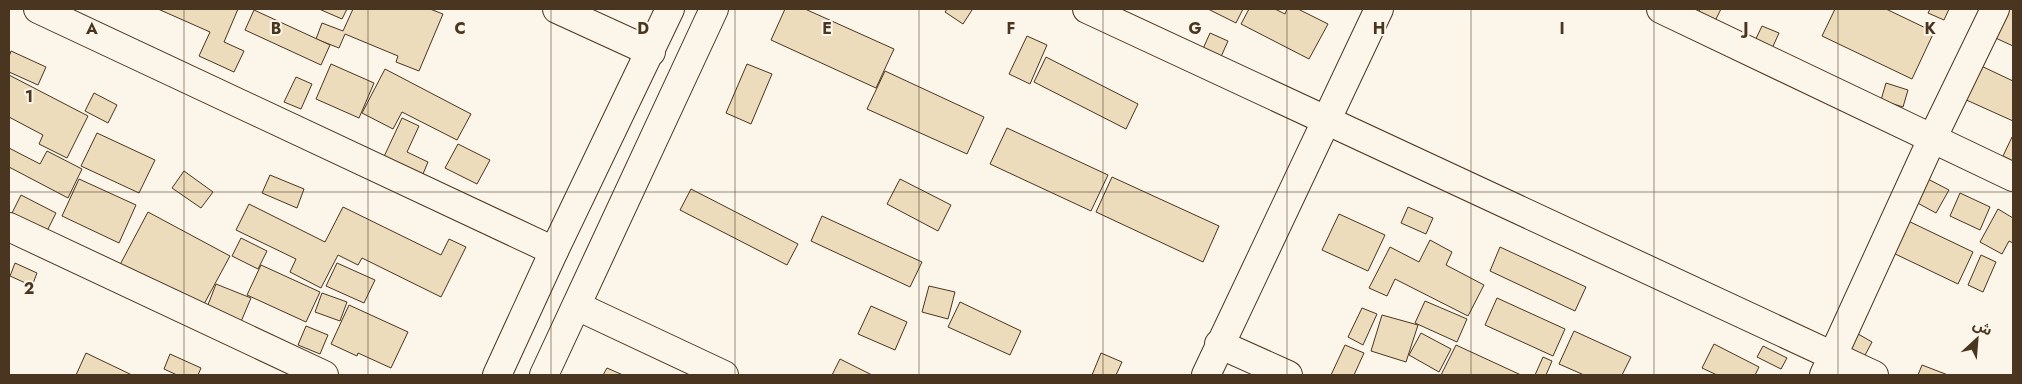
<svg xmlns="http://www.w3.org/2000/svg" width="2022" height="384" viewBox="0 0 2022 384" font-family="Jost,'Noto Sans Arabic',sans-serif">
  <rect width="100%" height="100%" fill="#fbf6e9"/>
  <!-- building -->
  <g fill="#ecdcbc" stroke="#4a3520">
    <path d="M 158,9 L 238,9 L 224,42 L 244,51 L 234,72 L 199,56 L 210,32 Z"/>
    <path d="M 319,9 L 347,9 L 342,19 Z"/>
    <path d="M 353,9 L 430,9 L 443,14 L 419,71 L 396,62 L 398,56 L 345,34 L 339,48 L 316,39 L 322,23 L 343,31 Z"/>
    <path d="M 785,9 L 805,9 L 894,49 L 876,88 L 771,40 Z"/>
    <path d="M 947,9 L 970,9 L 972,10 L 963,24 L 945,12 Z"/>
    <path d="M 1208,9 L 1243,9 L 1236,23 Z"/>
    <path d="M 1249,9 L 1275,9 L 1285,14 L 1287,9 L 1298,9 L 1328,24 L 1309,59 L 1241,24 Z"/>
    <path d="M 1700,9 L 1721,9 L 1714,23 L 1697,15 Z"/>
    <path d="M 1835,9 L 1886,9 L 1934,32 L 1912,79 L 1822,36 Z"/>
    <path d="M 1930,9 L 1949,9 L 1944,20 L 1928,13 Z"/>
    <path d="M 2001,9 L 2013,9 L 2013,46 L 1989,35 Z"/>
    <path d="M 254,10 L 330,45 L 321,65 L 245,30 Z"/>
    <path d="M 1762,26 L 1779,33 L 1770,53 L 1753,45 Z"/>
    <path d="M 1210,33 L 1228,41 L 1220,59 L 1202,51 Z"/>
    <path d="M 1027,36 L 1047,45 L 1030,84 L 1009,74 Z"/>
    <path d="M 11,51 L 46,67 L 38,85 L 9,72 L 9,57 Z"/>
    <path d="M 1046,57 L 1138,104 L 1126,129 L 1034,82 Z"/>
    <path d="M 331,64 L 374,83 L 359,118 L 316,99 Z"/>
    <path d="M 747,64 L 772,74 L 751,124 L 726,113 Z"/>
    <path d="M 1977,64 L 2013,81 L 2013,121 L 1962,98 Z"/>
    <path d="M 385,69 L 471,114 L 457,140 L 402,112 L 393,129 L 362,113 Z"/>
    <path d="M 885,71 L 984,117 L 967,154 L 867,109 Z"/>
    <path d="M 9,75 L 88,116 L 67,158 L 39,144 L 43,135 L 9,117 Z"/>
    <path d="M 296,77 L 312,84 L 301,109 L 284,102 Z"/>
    <path d="M 1886,83 L 1908,90 L 1903,107 L 1881,100 Z"/>
    <path d="M 94,93 L 117,105 L 108,123 L 85,111 Z"/>
    <path d="M 402,118 L 419,126 L 407,152 L 428,162 L 420,181 L 381,163 Z"/>
    <path d="M 1007,128 L 1108,175 L 1091,211 L 990,164 Z"/>
    <path d="M 97,133 L 155,160 L 139,193 L 81,166 Z"/>
    <path d="M 2012,137 L 2013,138 L 2013,161 L 2003,156 Z"/>
    <path d="M 458,144 L 490,160 L 477,184 L 445,168 Z"/>
    <path d="M 9,148 L 40,164 L 47,151 L 82,169 L 68,198 L 9,167 Z"/>
    <path d="M 184,171 L 213,192 L 201,208 L 172,188 Z"/>
    <path d="M 270,175 L 304,189 L 297,208 L 262,193 Z"/>
    <path d="M 1112,177 L 1219,226 L 1203,262 L 1096,212 Z"/>
    <path d="M 1924,177 L 1949,190 L 1936,213 L 1912,200 Z"/>
    <path d="M 79,179 L 136,205 L 119,243 L 62,216 Z"/>
    <path d="M 900,179 L 951,205 L 938,231 L 887,204 Z"/>
    <path d="M 691,189 L 798,244 L 787,265 L 680,210 Z"/>
    <path d="M 1960,193 L 1990,207 L 1980,230 L 1950,216 Z"/>
    <path d="M 21,195 L 56,213 L 44,237 L 33,224 L 12,213 Z"/>
    <path d="M 249,204 L 325,242 L 343,207 L 441,255 L 449,239 L 466,247 L 441,297 L 362,258 L 358,265 L 338,255 L 321,288 L 290,272 L 296,259 L 236,230 Z"/>
    <path d="M 1408,207 L 1433,218 L 1426,234 L 1401,223 Z"/>
    <path d="M 1998,209 L 2013,218 L 2013,243 L 2009,241 L 2002,254 L 1980,242 Z"/>
    <path d="M 148,212 L 230,256 L 197,317 L 114,276 Z"/>
    <path d="M 1339,214 L 1385,235 L 1368,271 L 1322,250 Z"/>
    <path d="M 822,216 L 922,262 L 910,287 L 811,241 Z"/>
    <path d="M 1904,219 L 1973,252 L 1958,284 L 1889,251 Z"/>
    <path d="M 241,238 L 267,251 L 258,269 L 232,256 Z"/>
    <path d="M 1430,240 L 1452,252 L 1446,265 L 1484,285 L 1468,316 L 1395,279 L 1387,296 L 1369,288 L 1390,247 L 1419,262 Z"/>
    <path d="M 1500,247 L 1586,287 L 1575,311 L 1490,271 Z"/>
    <path d="M 1981,255 L 1996,262 L 1983,292 L 1968,285 Z"/>
    <path d="M 15,263 L 37,273 L 32,286 L 10,276 Z"/>
    <path d="M 337,263 L 375,280 L 364,303 L 326,286 Z"/>
    <path d="M 261,265 L 320,292 L 306,322 L 247,295 Z"/>
    <path d="M 216,284 L 251,298 L 240,324 L 206,310 Z"/>
    <path d="M 929,286 L 955,292 L 948,319 L 922,312 Z"/>
    <path d="M 322,293 L 347,302 L 340,321 L 315,312 Z"/>
    <path d="M 1497,298 L 1565,329 L 1553,356 L 1485,325 Z"/>
    <path d="M 1425,301 L 1467,319 L 1457,342 L 1415,323 Z"/>
    <path d="M 960,302 L 1021,331 L 1010,355 L 948,327 Z"/>
    <path d="M 349,305 L 408,332 L 391,368 L 358,353 L 357,356 L 331,344 Z"/>
    <path d="M 871,306 L 907,322 L 895,350 L 858,334 Z"/>
    <path d="M 1362,308 L 1377,314 L 1363,345 L 1348,337 Z"/>
    <path d="M 1382,315 L 1418,325 L 1406,362 L 1371,351 Z"/>
    <path d="M 306,326 L 328,335 L 320,354 L 298,345 Z"/>
    <path d="M 1574,331 L 1631,357 L 1622,375 L 1584,375 L 1559,364 Z"/>
    <path d="M 1853,331 L 1872,342 L 1863,359 L 1844,348 Z"/>
    <path d="M 1421,333 L 1451,349 L 1439,372 L 1409,355 Z"/>
    <path d="M 1714,344 L 1759,367 L 1755,375 L 1717,375 L 1702,368 Z"/>
    <path d="M 1345,345 L 1364,353 L 1354,375 L 1331,375 Z"/>
    <path d="M 1456,345 L 1521,375 L 1441,375 Z"/>
    <path d="M 1763,346 L 1787,358 L 1781,369 L 1757,357 Z"/>
    <path d="M 86,353 L 132,375 L 76,375 Z"/>
    <path d="M 1101,353 L 1122,362 L 1116,375 L 1092,375 Z"/>
    <path d="M 170,354 L 201,368 L 198,375 L 177,375 L 164,369 Z"/>
    <path d="M 1543,357 L 1552,361 L 1546,375 L 1535,375 Z"/>
    <path d="M 840,359 L 872,375 L 832,375 Z"/>
    <path d="M 1922,365 L 1948,375 L 1918,375 Z"/>
    <path d="M 607,368 L 623,375 L 603,375 Z"/>
  </g>
  <g fill="none" stroke-linecap="round" stroke-linejoin="round">
    <defs>
      <g id="minor">
        <path d="M 38,9 L 554,251"/>
        <path d="M 557,9 L 651,52"/>
        <path d="M 1087,9 L 1874,375"/>
        <path d="M 1661,9 L 2013,177"/>
        <path d="M 9,227 L 324,375"/>
        <path d="M 577,306 L 724,375"/>
        <path d="M 1219,344 L 1288,375"/>
        <path d="M 1206,375 L 1379,9"/>
        <path d="M 1824,375 L 1932,139 L 1995,9"/>
      </g>
      <g id="primary">
        <path d="M 497,375 L 554,251 L 670,9"/>
        <path d="M 544,375 L 714,9"/>
      </g>
    </defs>
    <!-- minor casing -->
    <use href="#minor" stroke="#4a3520" stroke-width="30"/>
    <!-- primary casing -->
    <use href="#primary" stroke="#4a3520" stroke-width="30"/>
    <!-- minor -->
    <use href="#minor" stroke="#fbf6e9" stroke-width="28"/>
    <!-- primary -->
    <use href="#primary" stroke="#fbf6e9" stroke-width="28"/>
  </g>
  <!-- grid -->
  <path fill="none" stroke="#4a3520" stroke-width="1" stroke-opacity="0.55" d="M 184,9 L 184,375M 368,9 L 368,375M 551,9 L 551,375M 735,9 L 735,375M 919,9 L 919,375M 1103,9 L 1103,375M 1287,9 L 1287,375M 1471,9 L 1471,375M 1654,9 L 1654,375M 1838,9 L 1838,375M 9,192 L 2013,192"/>
  <g font-size="16" text-anchor="middle" font-weight="bold" fill="#4a3520" stroke="#fbf6e9" stroke-width="4" stroke-linejoin="round" paint-order="stroke">
    <text x="92" y="34">A</text>
    <text x="276" y="34">B</text>
    <text x="460" y="34">C</text>
    <text x="643" y="34">D</text>
    <text x="827" y="34">E</text>
    <text x="1011" y="34">F</text>
    <text x="1195" y="34">G</text>
    <text x="1379" y="34">H</text>
    <text x="1562" y="34">I</text>
    <text x="1746" y="34">J</text>
    <text x="1930" y="34">K</text>
    <text x="29" y="102">1</text>
    <text x="29" y="294">2</text>
  </g>
  <!-- border -->
  <rect width="2022" height="384" fill="none" stroke="#4a3520" stroke-width="20"/>
  <!-- north arrow -->
  <g transform="translate(1977 339) rotate(26)" stroke="#fbf6e9" stroke-width="4" paint-order="stroke">
  <path d="M0-4L9 19L0 12L-9 19Z" fill="#4a3520"/>
  <text y="-8" font-size="14" font-weight="bold" text-anchor="middle" fill="#4a3520">ش</text>
  </g>
</svg>
